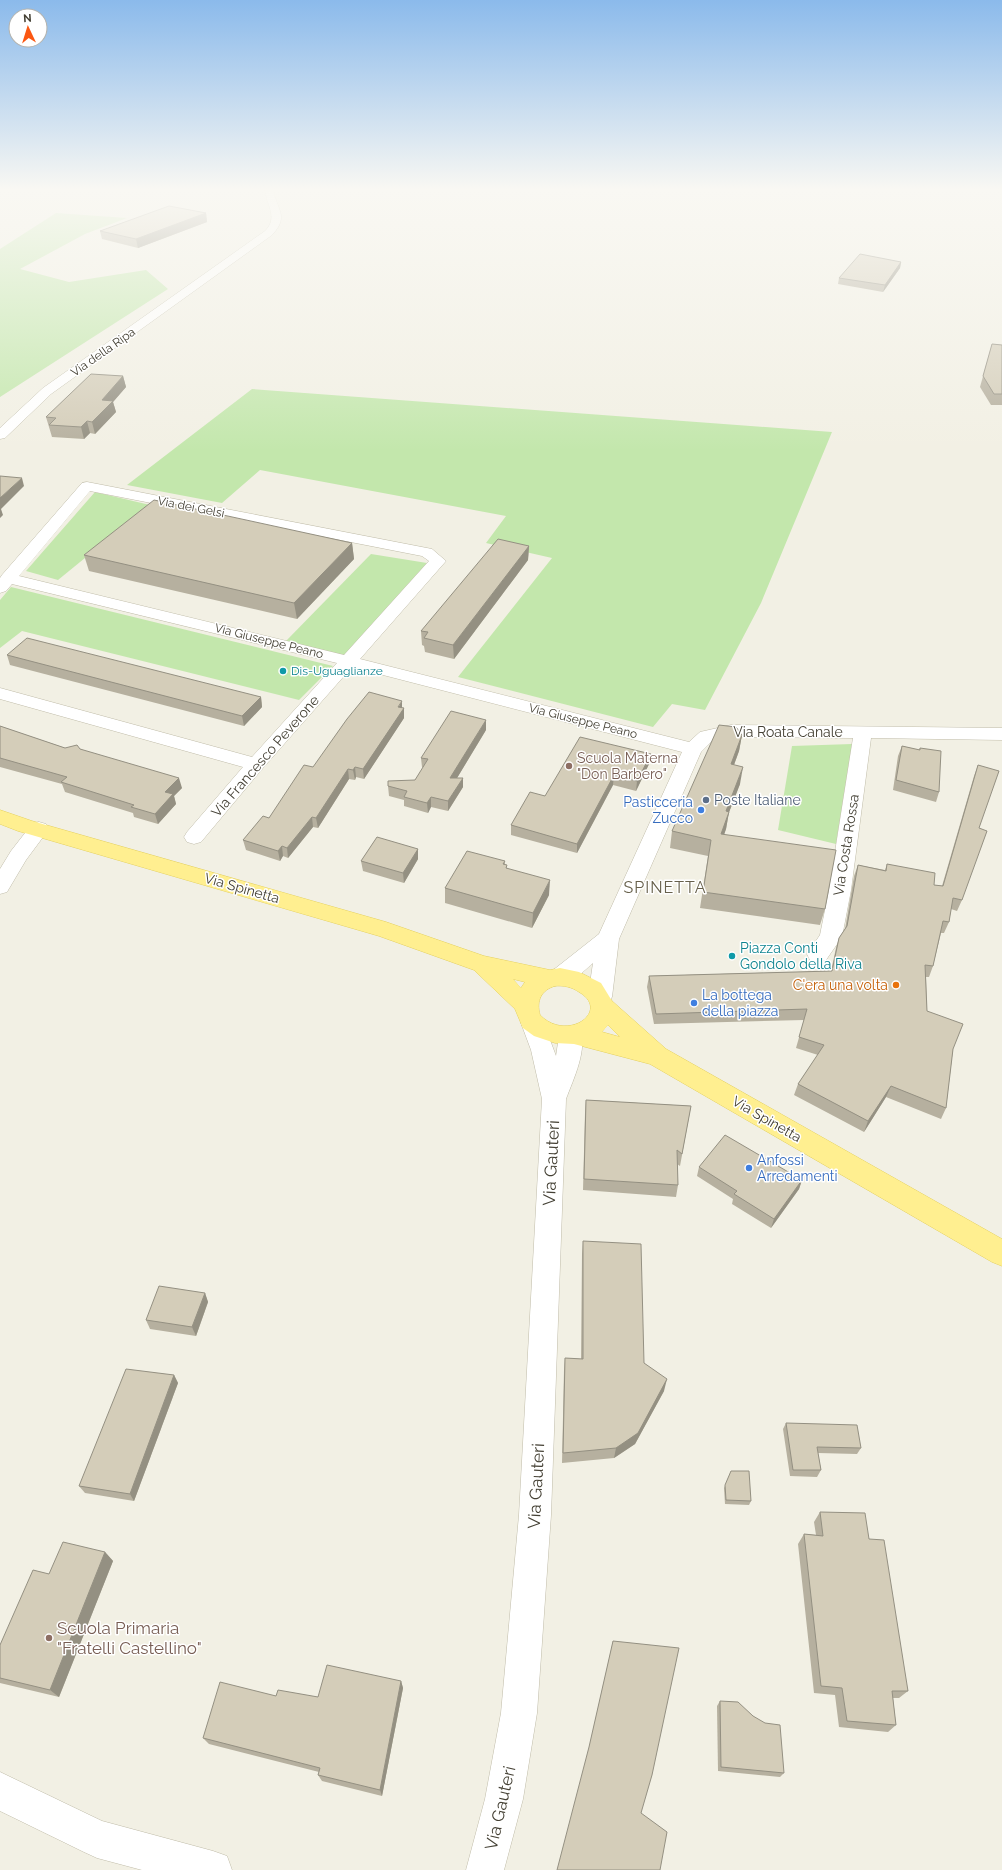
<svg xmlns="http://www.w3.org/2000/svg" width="1002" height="1870" viewBox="0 0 1002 1870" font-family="Raleway,sans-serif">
  <rect width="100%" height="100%" fill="#f2f0e4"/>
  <!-- green -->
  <g fill="#c3e7ac">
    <path d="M 56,213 L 127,218 L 85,234 L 20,269 L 69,282 L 146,270 L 168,289 L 0,397 L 0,249 Z"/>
    <path d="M 252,389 L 832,432 L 761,603 L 705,710 L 672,704 L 653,727 L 458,677 L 552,558 L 486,543 L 506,516 L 260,470 L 222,503 L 127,485 Z"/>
    <path d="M 95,492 L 150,505 L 58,580 L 26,571 Z"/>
    <path d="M 371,554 L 427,563 L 344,656 L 286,641 Z"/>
    <path d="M 11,587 L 333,666 L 299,700 L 22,631 L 0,648 L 0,600 Z"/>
    <path d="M 852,744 L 836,844 L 778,830 L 792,746 Z"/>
  </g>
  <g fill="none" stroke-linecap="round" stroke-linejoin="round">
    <defs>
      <g id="minor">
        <path d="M 265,189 L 273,189 C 276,209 290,216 272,235 L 51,394 L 5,438 L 0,439 L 0,428 L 43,388 L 265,231 C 279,217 266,205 265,189 Z"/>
        <path d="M 87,482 L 432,549 L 446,561 L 360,659 L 689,742 L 700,732 L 731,725 L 1002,728 L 1002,740 L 871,738 L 851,890 L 842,937 L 826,960 L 818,962 L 810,960 L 807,954 L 820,935 L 829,890 L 853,738 L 731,737 L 713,740 L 701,752 L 619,939 L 612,997 L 608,1003 L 600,1006 L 592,1003 L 588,997 L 593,963 C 581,973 569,988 552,983 L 549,977 L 552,971 L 599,934 L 682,752 L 352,667 L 263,768 L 201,842 L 194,844 L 187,842 L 184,837 L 187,832 L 243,767 L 0,699 L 0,688 L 252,757 L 337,663 L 12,584 L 6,591 L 0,593 L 0,578 L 2,575 L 82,483 ZM 90,491 L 422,556 L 429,561 L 344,655 L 19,576 Z"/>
        <path d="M 39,822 L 46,824 L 49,829 L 26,860 L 7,892 L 0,894 L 0,869 L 11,851 L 32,824 Z"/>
        <path d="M 533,1014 L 541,1016 L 556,1056 L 559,1036 L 563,1029 L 571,1027 L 579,1029 C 589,1047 573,1080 566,1099 L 551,1515 L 537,1713 L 523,1799 L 504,1870 L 466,1870 L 485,1799 L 501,1713 L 519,1515 L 542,1099 L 531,1050 L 521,1023 L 525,1016 Z"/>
        <path d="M 0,1772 L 102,1821 L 213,1851 L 227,1856 L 232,1870 L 142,1870 L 97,1858 L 84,1852 L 0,1811 Z"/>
      </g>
      <path id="major" d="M 0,810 L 32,821 L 386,922 L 484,956 L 550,970 L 560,968 L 579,972 L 601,983 L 612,1001 L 666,1049 L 1002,1239 L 1002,1266 L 992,1262 L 650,1064 L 574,1044 L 555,1043 L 534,1036 L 523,1028 L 515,1009 L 474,970 L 379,936 L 18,831 L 0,824 ZM 513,979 L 525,982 L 521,988 ZM 555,986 C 563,985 572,987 579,992 C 612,1011 567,1043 540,1015 C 536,1001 541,990 555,986 ZM 608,1025 L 620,1037 L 602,1032 Z"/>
    </defs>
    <!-- minor casing -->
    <use href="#minor" stroke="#c0bca9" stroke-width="1"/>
    <!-- major casing -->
    <use href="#major" stroke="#e4d060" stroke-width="1"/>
    <!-- minor -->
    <use href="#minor" fill="#fff" fill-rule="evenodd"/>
    <!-- major -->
    <use href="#major" fill="#ffef90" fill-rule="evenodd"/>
  </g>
  <!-- wall -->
  <g fill="#b6b09f">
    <path d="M 206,213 L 207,222 L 138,248 L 102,239 L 100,231 Z"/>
    <path d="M 901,262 L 900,268 L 883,292 L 838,284 L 839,278 Z"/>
    <path d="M 992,344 L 1002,345 L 1002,405 L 991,405 L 980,387 Z"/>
    <path d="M 123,376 L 126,387 L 113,402 L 116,412 L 95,434 L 90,433 L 84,439 L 52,437 L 46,417 Z"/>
    <path d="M 352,543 L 354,559 L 297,619 L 89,571 L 84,555 Z"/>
    <path d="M 529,546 L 528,560 L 454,659 L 425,652 L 424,646 L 422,645 L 421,631 Z"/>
    <path d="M 7,655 L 261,697 L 262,707 L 244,726 L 10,665 Z"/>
    <path d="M 402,708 L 404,718 L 364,779 L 356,777 L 355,780 L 349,779 L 318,828 L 313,827 L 288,858 L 283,856 L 280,861 L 246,850 L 243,840 L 269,818 Z"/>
    <path d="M 0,726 L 65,748 L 80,749 L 182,788 L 174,796 L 176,804 L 158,824 L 134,817 L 133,813 L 65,792 L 62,784 L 0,767 Z"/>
    <path d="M 486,730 L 457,778 L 463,787 L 448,811 L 431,807 L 428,813 L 404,806 L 404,800 L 389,796 L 388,786 L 415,780 L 423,768 L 422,767 L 421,758 Z"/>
    <path d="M 742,735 L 739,751 L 734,765 L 740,784 L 729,812 L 726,829 L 724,835 L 825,909 L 820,925 L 700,908 L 708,856 L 670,848 L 672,831 Z"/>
    <path d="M 902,746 L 919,750 L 920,748 L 939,792 L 936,802 L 893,790 L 898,756 Z"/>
    <path d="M 651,754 L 649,764 L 636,791 L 613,785 L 577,853 L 511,835 L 511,825 L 545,796 Z"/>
    <path d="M 978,765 L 979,828 L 962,900 L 957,911 L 951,909 L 949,922 L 944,933 L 941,933 L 933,966 L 929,977 L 926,977 L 927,1011 L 953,1049 L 946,1108 L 941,1119 L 886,1097 L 864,1132 L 794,1095 L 798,1084 L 818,1055 L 796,1048 L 804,1020 L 654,1024 L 647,987 L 649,976 L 831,971 L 836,948 L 839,938 L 845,929 L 854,876 L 858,865 L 885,870 L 887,864 L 934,885 L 942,886 L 974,776 Z"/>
    <path d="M 418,849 L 418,859 L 404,883 L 363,871 L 361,861 Z"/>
    <path d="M 505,861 L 505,865 L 507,868 L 549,895 L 532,928 L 445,903 L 445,888 Z"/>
    <path d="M 586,1100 L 691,1106 L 680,1166 L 677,1164 L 678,1185 L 676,1197 L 583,1190 L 585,1113 Z"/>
    <path d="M 699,1167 L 802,1180 L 799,1189 L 771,1228 L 732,1204 L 733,1199 L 697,1176 Z"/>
    <path d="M 583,1241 L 644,1363 L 664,1391 L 635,1444 L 614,1458 L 562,1463 L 564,1370 L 565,1358 L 581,1359 L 582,1254 Z"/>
    <path d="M 205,1293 L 208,1302 L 196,1336 L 150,1329 L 146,1320 Z"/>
    <path d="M 174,1375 L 178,1383 L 134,1501 L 85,1493 L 79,1486 Z"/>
    <path d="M 786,1423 L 861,1448 L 857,1454 L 818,1453 L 821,1470 L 817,1477 L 790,1476 L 783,1429 Z"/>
    <path d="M 731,1471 L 751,1501 L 749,1505 L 725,1504 L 724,1488 Z"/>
    <path d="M 820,1512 L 869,1539 L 908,1691 L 899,1698 L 893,1698 L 896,1725 L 888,1732 L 839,1727 L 835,1695 L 814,1693 L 798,1544 L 804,1534 L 816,1535 L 814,1522 Z"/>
    <path d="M 105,1552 L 113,1561 L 59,1697 L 0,1683 L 0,1645 L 49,1574 Z"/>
    <path d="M 613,1641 L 641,1813 L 588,1753 Z"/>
    <path d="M 401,1681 L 403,1688 L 382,1796 L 322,1781 L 318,1775 L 319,1772 L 209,1744 L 203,1738 L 276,1696 L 318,1697 Z"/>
    <path d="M 720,1701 L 784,1773 L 780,1777 L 718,1771 L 717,1706 Z"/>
  </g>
  <!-- shaded-wall -->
  <g fill="#949082">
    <path d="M 206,213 L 207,222 L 138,248 L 136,239 Z"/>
    <path d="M 901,262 L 900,268 L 883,292 L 885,285 Z"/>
    <path d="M 123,376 L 126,387 L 113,402 L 116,412 L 95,434 L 92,422 L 102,400 Z"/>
    <path d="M 87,421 L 90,433 L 84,439 L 81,427 Z"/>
    <path d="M 22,478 L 24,486 L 1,509 L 3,515 L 0,518 L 0,498 Z"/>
    <path d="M 352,543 L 354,559 L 297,619 L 294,603 Z"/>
    <path d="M 529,546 L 528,560 L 454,659 L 453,645 Z"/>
    <path d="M 261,697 L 262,707 L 244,726 L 242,716 Z"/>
    <path d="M 402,701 L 402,710 L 404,708 L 404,718 L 364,779 L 363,769 Z"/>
    <path d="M 486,720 L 486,730 L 451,788 L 450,778 Z"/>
    <path d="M 742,735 L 739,751 L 728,781 L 731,764 Z"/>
    <path d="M 651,754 L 649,764 L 636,791 L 637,781 Z"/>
    <path d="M 355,767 L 356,777 L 355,780 L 353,770 Z"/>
    <path d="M 743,767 L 740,784 L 723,828 L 726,811 Z"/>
    <path d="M 348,769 L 349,779 L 318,828 L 316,818 Z"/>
    <path d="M 614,775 L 613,785 L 577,853 L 577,844 Z"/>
    <path d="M 179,778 L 182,788 L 174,796 L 176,804 L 158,824 L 155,814 L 165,792 Z"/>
    <path d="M 463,778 L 463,787 L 448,811 L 448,801 Z"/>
    <path d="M 431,797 L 431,807 L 428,813 L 427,803 Z"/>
    <path d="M 729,812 L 726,829 L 718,851 L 721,834 Z"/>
    <path d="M 312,817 L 313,827 L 288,858 L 287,848 Z"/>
    <path d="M 282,846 L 283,856 L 280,861 L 278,851 Z"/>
    <path d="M 418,849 L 418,859 L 404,883 L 403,873 Z"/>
    <path d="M 550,880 L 549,895 L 532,928 L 533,913 Z"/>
    <path d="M 891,1086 L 886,1097 L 864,1132 L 868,1121 Z"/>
    <path d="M 802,1180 L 799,1189 L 771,1228 L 774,1219 Z"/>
    <path d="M 205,1293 L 208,1302 L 196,1336 L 192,1327 Z"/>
    <path d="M 174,1375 L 178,1383 L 134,1501 L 130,1494 Z"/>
    <path d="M 667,1379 L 664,1391 L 635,1444 L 614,1458 L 616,1448 Z"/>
    <path d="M 105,1552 L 113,1561 L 59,1697 L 50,1690 Z"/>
    <path d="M 401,1681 L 403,1688 L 382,1796 L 380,1790 Z"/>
  </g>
  <!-- building -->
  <g fill="#d4cdb9" stroke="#949082">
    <path d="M 169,206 L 206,213 L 136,239 L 100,231 Z"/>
    <path d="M 860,254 L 901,262 L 885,285 L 839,278 Z"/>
    <path d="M 992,344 L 1002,345 L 1002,394 L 994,394 L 983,376 Z"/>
    <path d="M 91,374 L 123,376 L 102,400 L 113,401 L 92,422 L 87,421 L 81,427 L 49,425 L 56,418 L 46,417 Z"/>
    <path d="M 0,476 L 22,478 L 0,498 Z"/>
    <path d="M 154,500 L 352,543 L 294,603 L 84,555 Z"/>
    <path d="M 498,539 L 529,546 L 453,645 L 424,638 L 428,632 L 421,631 Z"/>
    <path d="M 27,638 L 261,697 L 242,716 L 7,655 Z"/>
    <path d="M 369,692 L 402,701 L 398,707 L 404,708 L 363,769 L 355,767 L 353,770 L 348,769 L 316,818 L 312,817 L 287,848 L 282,846 L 278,851 L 243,840 L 263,816 L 269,818 L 304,765 L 313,767 L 347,719 Z"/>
    <path d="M 451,711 L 486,720 L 450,778 L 463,778 L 448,801 L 431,797 L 427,803 L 404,797 L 407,791 L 388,786 L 388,781 L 415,780 L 428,759 L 421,758 Z"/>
    <path d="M 719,725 L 736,727 L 742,735 L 731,764 L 743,767 L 726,811 L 729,812 L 721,834 L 836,850 L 825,909 L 703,892 L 711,840 L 672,831 Z"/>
    <path d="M 0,726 L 65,748 L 77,745 L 80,749 L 179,778 L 165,792 L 173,794 L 155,814 L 131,807 L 134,805 L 61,782 L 67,777 L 0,758 Z"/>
    <path d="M 580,737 L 651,754 L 637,781 L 614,775 L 577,844 L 511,825 L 530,792 L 545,796 Z"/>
    <path d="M 902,746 L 920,750 L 920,748 L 941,751 L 939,792 L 896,780 Z"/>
    <path d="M 978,765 L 999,771 L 979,828 L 987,831 L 962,900 L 953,898 L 949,922 L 943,921 L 933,966 L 925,965 L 927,1011 L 963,1024 L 953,1049 L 946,1108 L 891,1086 L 868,1121 L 798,1084 L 824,1045 L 799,1037 L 807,1009 L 656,1014 L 649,976 L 832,971 L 839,938 L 847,926 L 858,865 L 886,871 L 887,864 L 935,873 L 934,885 L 943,886 Z"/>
    <path d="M 377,837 L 418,849 L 403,873 L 361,861 Z"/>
    <path d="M 467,851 L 505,861 L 503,864 L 507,865 L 506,868 L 550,880 L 533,913 L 445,888 Z"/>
    <path d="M 586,1100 L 691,1106 L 682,1154 L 677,1150 L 678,1185 L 584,1179 Z"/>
    <path d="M 725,1135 L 802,1180 L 774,1219 L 734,1194 L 737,1191 L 699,1167 Z"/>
    <path d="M 583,1241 L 641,1244 L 644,1363 L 667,1379 L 638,1433 L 616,1448 L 563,1453 L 565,1358 L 583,1359 Z"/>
    <path d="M 159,1286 L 205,1293 L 192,1327 L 146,1320 Z"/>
    <path d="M 126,1369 L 174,1375 L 130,1494 L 79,1486 Z"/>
    <path d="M 786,1423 L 857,1425 L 861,1448 L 817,1447 L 821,1470 L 793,1470 Z"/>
    <path d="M 731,1471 L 749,1471 L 751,1501 L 726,1500 L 725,1485 Z"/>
    <path d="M 820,1512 L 865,1513 L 869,1539 L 884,1540 L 908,1691 L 892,1691 L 896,1725 L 847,1721 L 842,1688 L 821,1686 L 804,1534 L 823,1536 Z"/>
    <path d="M 63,1542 L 105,1552 L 50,1690 L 0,1678 L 0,1645 L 33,1570 L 49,1574 Z"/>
    <path d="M 613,1641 L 679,1648 L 652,1775 L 641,1813 L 667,1832 L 660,1870 L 557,1870 L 589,1747 Z"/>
    <path d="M 327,1665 L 401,1681 L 380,1790 L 318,1775 L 320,1768 L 203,1738 L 220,1682 L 276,1696 L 278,1690 L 318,1697 Z"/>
    <path d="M 720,1701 L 738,1702 L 753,1716 L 765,1723 L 780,1725 L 784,1773 L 721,1767 Z"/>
  </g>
  <!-- sky -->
  <linearGradient id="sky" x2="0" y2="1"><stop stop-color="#8bbaeb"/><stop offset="0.42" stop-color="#f9f8f3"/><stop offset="1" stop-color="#f9f8f3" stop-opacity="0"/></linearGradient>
  <rect width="1002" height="451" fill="url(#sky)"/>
  <!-- markers -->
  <g fill="#0f9aa8" stroke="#fff" stroke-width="1.5">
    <circle cx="283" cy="671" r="4"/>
    <circle cx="732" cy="956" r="4"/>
  </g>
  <g fill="#8d6e63" stroke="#fff" stroke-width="1.5">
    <circle cx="569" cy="766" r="4"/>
    <circle cx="49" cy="1638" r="4"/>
  </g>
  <circle fill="#5c6f8a" stroke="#fff" stroke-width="1.5" cx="706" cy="800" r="4"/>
  <g fill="#3f7fe0" stroke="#fff" stroke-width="1.5">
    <circle cx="701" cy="810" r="4"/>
    <circle cx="694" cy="1003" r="4"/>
    <circle cx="749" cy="1168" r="4"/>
  </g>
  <circle fill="#e8710a" stroke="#fff" stroke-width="1.5" cx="896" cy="985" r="4"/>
  <g text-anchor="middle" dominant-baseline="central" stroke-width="3" stroke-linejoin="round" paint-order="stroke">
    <!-- far-street labels -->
    <g font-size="12" fill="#444034" stroke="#fff">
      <text transform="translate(103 352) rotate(-35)">Via della Ripa</text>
      <text transform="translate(191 507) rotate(11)">Via dei Gelsi</text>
      <text transform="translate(269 641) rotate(14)">Via Giuseppe Peano</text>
      <text transform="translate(583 721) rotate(14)">Via Giuseppe Peano</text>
    </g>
    <!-- far-culture labels -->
    <g font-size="12" fill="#0d838f" stroke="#fff" text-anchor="start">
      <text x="291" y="671">Dis-Uguaglianze</text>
    </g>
    <!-- street labels -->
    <g font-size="14" fill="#444034" stroke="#fff">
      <text x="788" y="732">Via Roata Canale</text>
      <text transform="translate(265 756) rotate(-49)">Via Francesco Peverone</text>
      <text transform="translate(846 845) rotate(-81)">Via Costa Rossa</text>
      <text transform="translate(242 888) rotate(16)">Via Spinetta</text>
      <text transform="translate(767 1119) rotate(30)">Via Spinetta</text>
    </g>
    <!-- education labels -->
    <g font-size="14" fill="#785e54" stroke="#fff" text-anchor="start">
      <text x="577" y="758">Scuola Materna<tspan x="577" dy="16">"Don Barbero"</tspan></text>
    </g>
    <!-- service labels -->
    <g font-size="14" fill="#4e5e75" stroke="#fff" text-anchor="start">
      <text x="714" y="800">Poste Italiane</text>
    </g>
    <!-- shop labels -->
    <g font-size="14" fill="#366cbe" stroke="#fff" text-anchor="start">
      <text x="693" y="802" text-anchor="end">Pasticceria<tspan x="693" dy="16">Zucco</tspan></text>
      <text x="702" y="995">La bottega<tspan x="702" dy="16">della piazza</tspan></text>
      <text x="757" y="1160">Anfossi<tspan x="757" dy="16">Arredamenti</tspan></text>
    </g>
    <!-- culture labels -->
    <g font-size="14" fill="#0d838f" stroke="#fff" text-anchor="start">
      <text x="740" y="948">Piazza Conti<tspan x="740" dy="16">Gondolo della Riva</tspan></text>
    </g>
    <!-- food labels -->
    <g font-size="14" fill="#c56008" stroke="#fff" text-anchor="end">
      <text x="888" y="985">C'era una volta</text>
    </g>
    <!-- quarter labels -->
    <g font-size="16" letter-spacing="1" fill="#67604b" stroke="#fff">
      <text x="665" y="887">SPINETTA</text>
    </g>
    <!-- near-street labels -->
    <g font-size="17" fill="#444034" stroke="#fff">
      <text transform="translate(551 1163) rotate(-87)">Via Gauteri</text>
      <text transform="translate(536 1486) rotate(-87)">Via Gauteri</text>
      <text transform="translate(500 1808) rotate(-77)">Via Gauteri</text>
    </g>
    <!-- near-education labels -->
    <g font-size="17" fill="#785e54" stroke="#fff" text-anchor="start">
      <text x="57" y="1628">Scuola Primaria<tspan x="57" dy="20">"Fratelli Castellino"</tspan></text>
    </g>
  </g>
  <!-- north arrow -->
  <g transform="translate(28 28) rotate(356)"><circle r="19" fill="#ffffff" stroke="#b4b3ae"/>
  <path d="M0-3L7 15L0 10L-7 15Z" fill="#fb5712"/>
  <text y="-6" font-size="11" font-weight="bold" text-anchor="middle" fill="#444034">N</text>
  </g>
</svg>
